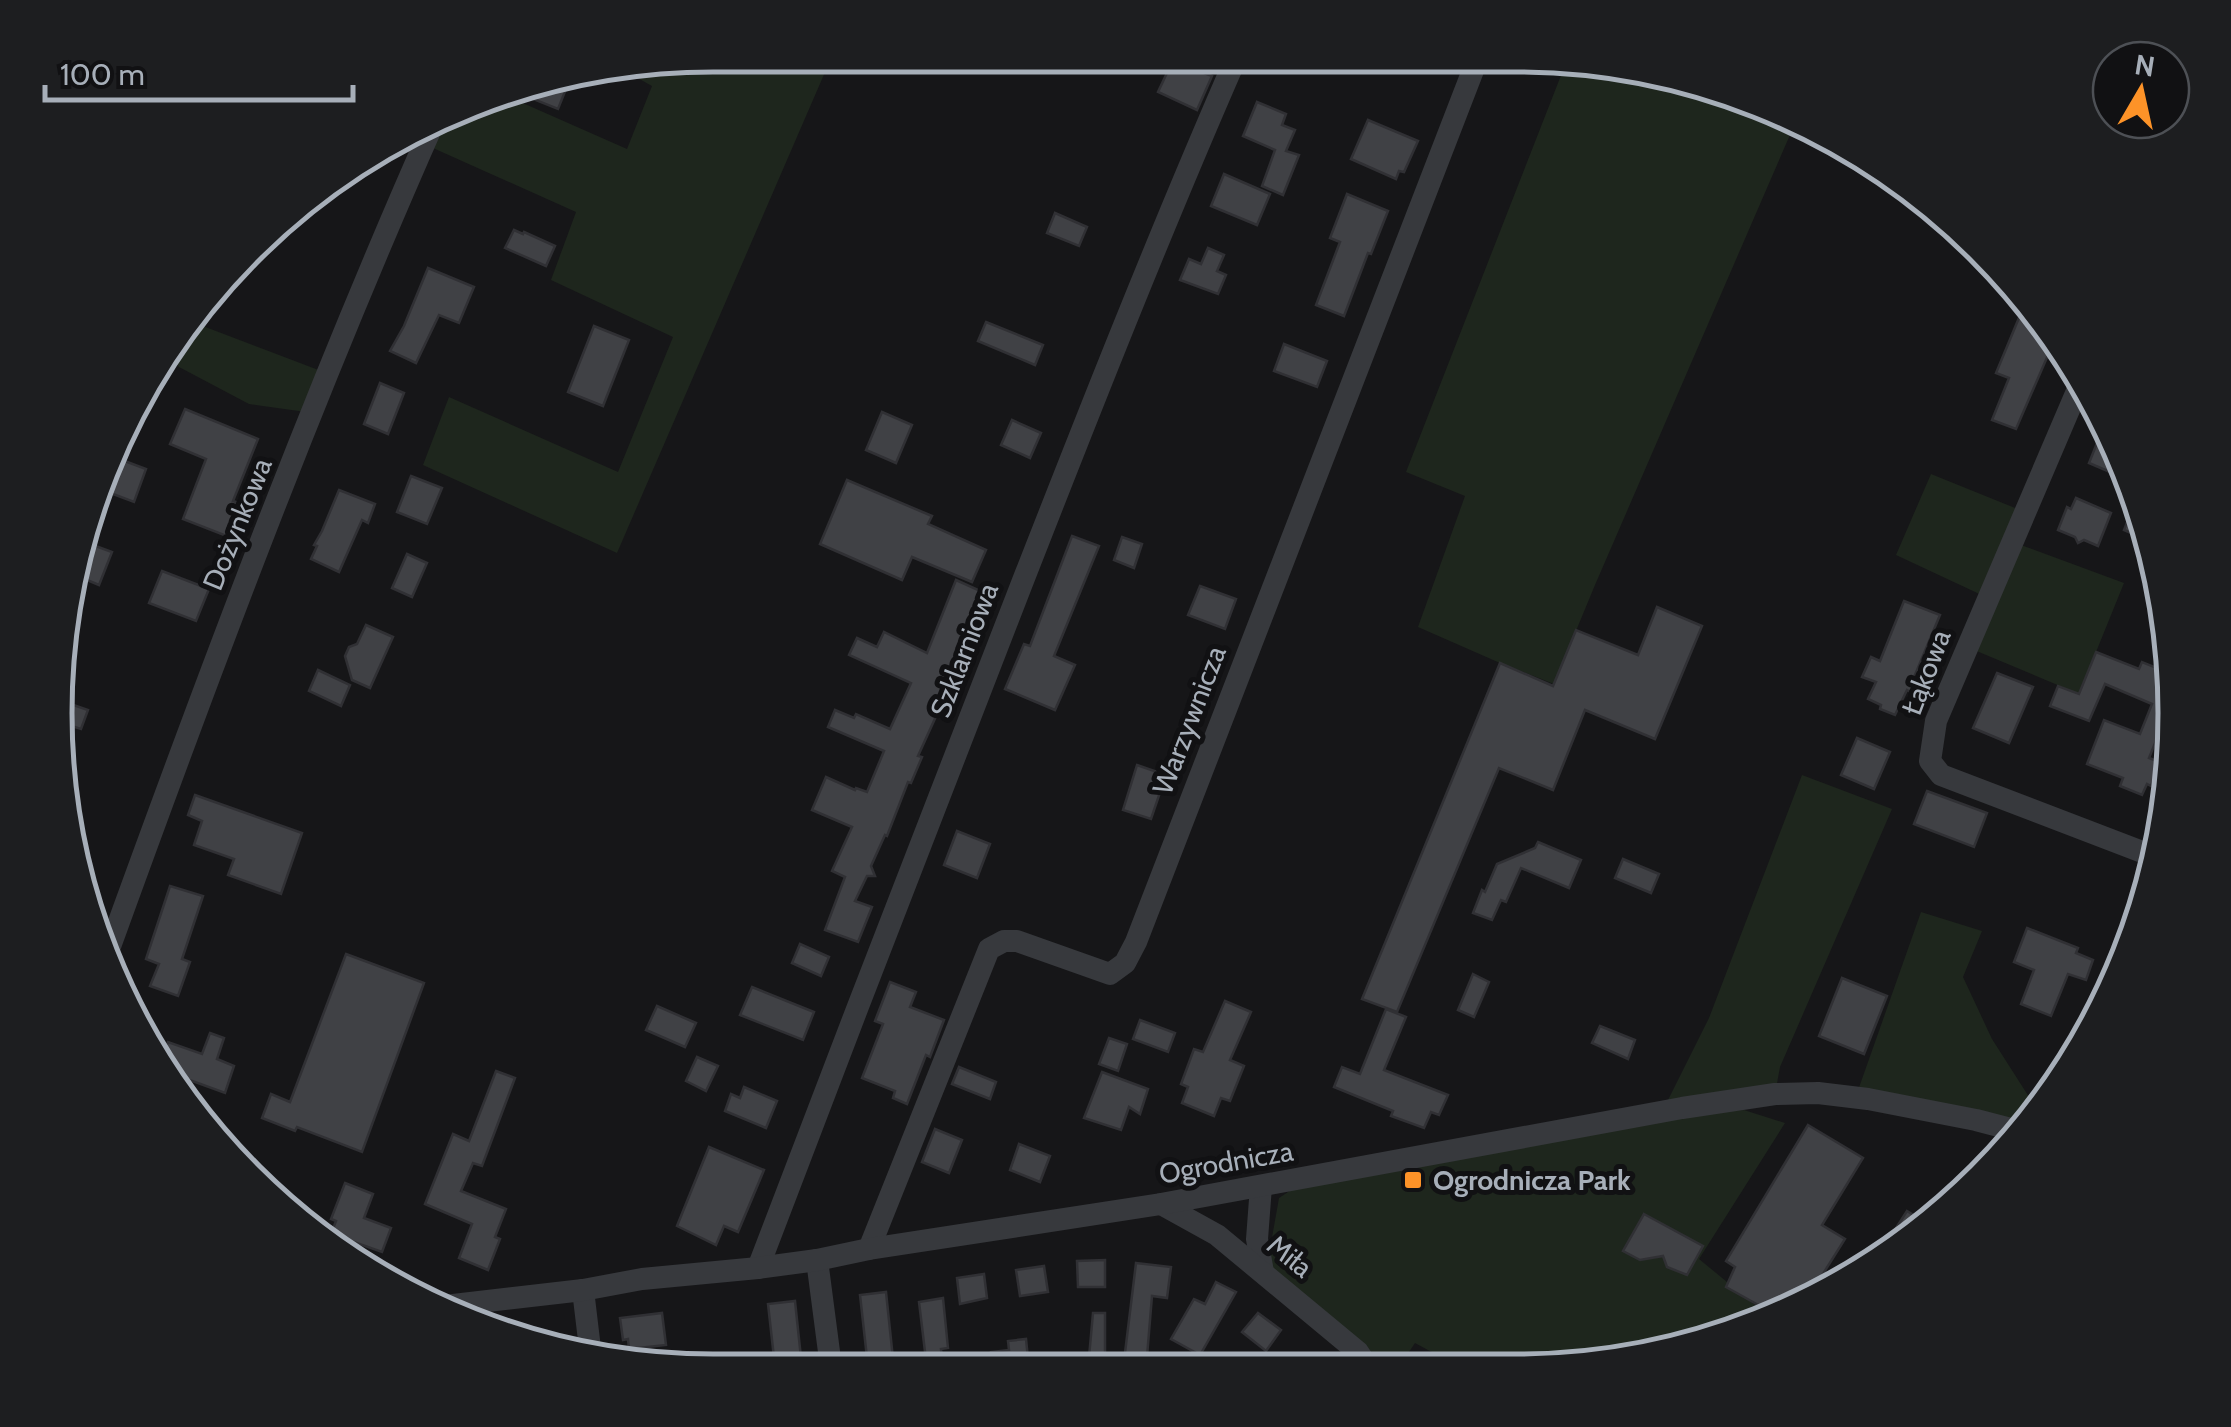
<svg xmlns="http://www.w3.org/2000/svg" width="2231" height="1427" viewBox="0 0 2231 1427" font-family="Cabin,sans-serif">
  <rect width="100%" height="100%" fill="#161618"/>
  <!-- green -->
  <g fill="#1e261d">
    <path d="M 714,55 L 832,56 L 617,553 L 423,465 L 449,397 L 618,472 L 673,337 L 551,280 L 576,212 L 424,144 L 433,124 L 498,92 L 627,149 L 652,86 L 634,76 L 637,68 Z"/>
    <path d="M 1567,60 L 1603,61 L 1769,105 L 1796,121 L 1595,585 L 1554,684 L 1500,663 L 1418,627 L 1465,496 L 1406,472 Z"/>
    <path d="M 187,320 L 329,374 L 313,413 L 249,404 L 179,367 L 169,353 Z"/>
    <path d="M 1931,474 L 2025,512 L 2013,542 L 2124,583 L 2079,694 L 1967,647 L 1988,598 L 1896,555 Z"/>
    <path d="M 1802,775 L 1892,809 L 1780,1067 L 1775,1094 L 1662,1112 L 1709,1018 Z"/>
    <path d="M 1921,912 L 1982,931 L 1963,977 L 1992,1039 L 2040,1114 L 2023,1132 L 1856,1096 Z"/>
    <path d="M 1744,1110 L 1785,1123 L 1699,1259 L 1771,1318 L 1688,1349 L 1561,1371 L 1465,1370 L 1415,1343 L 1397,1370 L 1392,1370 L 1360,1356 L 1265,1277 L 1279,1198 L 1297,1186 L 1676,1114 Z"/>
  </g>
  <!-- building -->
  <g fill="#404145" stroke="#303034" stroke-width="2.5">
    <path d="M 1174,58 L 1205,58 L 1199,71 L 1212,76 L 1197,110 L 1158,92 Z"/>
    <path d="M 570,79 L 558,109 L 508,89 Z"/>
    <path d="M 1257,102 L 1286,114 L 1282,125 L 1295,130 L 1286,151 L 1299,155 L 1283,195 L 1262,186 L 1275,150 L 1243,136 Z"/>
    <path d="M 1368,120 L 1418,141 L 1404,172 L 1399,171 L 1396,179 L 1351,159 Z"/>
    <path d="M 1224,174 L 1270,194 L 1257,225 L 1211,206 Z"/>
    <path d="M 1347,194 L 1388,211 L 1371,254 L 1368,253 L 1344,316 L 1316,305 L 1340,242 L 1330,238 Z"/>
    <path d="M 1055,213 L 1087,227 L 1079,246 L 1047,233 Z"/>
    <path d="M 514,230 L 523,234 L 524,232 L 555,246 L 546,266 L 505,248 Z"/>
    <path d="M 1208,248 L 1224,255 L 1217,271 L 1226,275 L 1218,294 L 1180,280 L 1189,259 L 1201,264 Z"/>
    <path d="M 428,268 L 474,287 L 459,323 L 439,315 L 416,363 L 390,351 L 404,326 Z"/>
    <path d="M 2021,313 L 2044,323 L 2055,339 L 2016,429 L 1992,420 L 2009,378 L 1996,373 Z"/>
    <path d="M 986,322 L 1043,345 L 1035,365 L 978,341 Z"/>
    <path d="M 594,326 L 629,340 L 603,406 L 568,392 Z"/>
    <path d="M 1284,344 L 1327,361 L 1317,387 L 1274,371 Z"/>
    <path d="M 380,383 L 404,393 L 388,434 L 364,424 Z"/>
    <path d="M 185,409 L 258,439 L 233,501 L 242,504 L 229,537 L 183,519 L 206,459 L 170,444 Z"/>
    <path d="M 882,412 L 912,425 L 896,463 L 866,450 Z"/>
    <path d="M 1012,420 L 1041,433 L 1030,458 L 1001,445 Z"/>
    <path d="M 2105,423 L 2122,461 L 2117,475 L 2089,463 Z"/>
    <path d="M 114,457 L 146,469 L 134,502 L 97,488 Z"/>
    <path d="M 411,476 L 442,488 L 427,524 L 397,512 Z"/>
    <path d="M 847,480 L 932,516 L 928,524 L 986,550 L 972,582 L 912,557 L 902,580 L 820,544 Z"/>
    <path d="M 339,490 L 375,504 L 368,523 L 362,520 L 339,572 L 311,559 L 317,546 L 314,545 L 322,531 Z"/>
    <path d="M 2138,495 L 2147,527 L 2143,538 L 2124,530 Z"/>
    <path d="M 2076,498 L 2111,513 L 2098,546 L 2084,540 L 2078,543 L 2075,537 L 2058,530 L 2067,507 L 2071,509 Z"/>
    <path d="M 1072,536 L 1099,546 L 1054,656 L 1075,665 L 1055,710 L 1005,689 L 1024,644 L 1030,646 Z"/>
    <path d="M 1122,537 L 1142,544 L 1134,568 L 1114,560 Z"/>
    <path d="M 82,541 L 112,552 L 99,585 L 75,575 Z"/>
    <path d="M 407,554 L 427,563 L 412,597 L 392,588 Z"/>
    <path d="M 162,571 L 209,589 L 196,621 L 149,603 Z"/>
    <path d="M 956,580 L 985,593 L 957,654 L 963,657 L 918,756 L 922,757 L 911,783 L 908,782 L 887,836 L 885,835 L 871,866 L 875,876 L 867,876 L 855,901 L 872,907 L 858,942 L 825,930 L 845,877 L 832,871 L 852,827 L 812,810 L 826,777 L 855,790 L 856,788 L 867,792 L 884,751 L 828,727 L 835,710 L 854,718 L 856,714 L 890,729 L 911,683 L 849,655 L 857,638 L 877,647 L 884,632 L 927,653 Z"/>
    <path d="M 1200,586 L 1236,599 L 1225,629 L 1188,615 Z"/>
    <path d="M 1904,601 L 1940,615 L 1915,675 L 1919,677 L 1912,693 L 1907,690 L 1895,715 L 1880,709 L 1881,705 L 1868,699 L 1876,682 L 1862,677 L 1871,657 L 1880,661 Z"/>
    <path d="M 1657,607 L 1702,626 L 1655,739 L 1585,710 L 1553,790 L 1499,768 L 1397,1012 L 1362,999 L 1500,663 L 1553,686 L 1576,630 L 1638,655 Z"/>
    <path d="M 366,625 L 393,637 L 370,688 L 352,680 L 345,656 L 349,647 L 357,644 Z"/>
    <path d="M 2096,652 L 2139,669 L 2142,662 L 2172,674 L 2173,713 L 2168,711 L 2149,758 L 2160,762 L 2151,786 L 2147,784 L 2142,795 L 2120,786 L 2123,778 L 2087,764 L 2104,720 L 2140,734 L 2152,704 L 2105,684 L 2089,721 L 2050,706 L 2058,686 L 2079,694 Z"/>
    <path d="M 318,670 L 350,685 L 341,706 L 309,691 Z"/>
    <path d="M 1997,673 L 2033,687 L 2009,743 L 1973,728 Z"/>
    <path d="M 59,700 L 88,710 L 81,729 L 62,723 Z"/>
    <path d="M 1857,738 L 1890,752 L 1874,789 L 1841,775 Z"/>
    <path d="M 1137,765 L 1166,775 L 1151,819 L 1123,810 Z"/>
    <path d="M 1927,791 L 1987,813 L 1974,847 L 1914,824 Z"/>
    <path d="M 195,795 L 302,833 L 281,894 L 228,875 L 234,859 L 194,845 L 202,821 L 188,815 Z"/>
    <path d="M 957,831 L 990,844 L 977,878 L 944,865 Z"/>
    <path d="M 1538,842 L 1581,860 L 1569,888 L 1521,868 L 1506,902 L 1501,900 L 1492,920 L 1473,913 L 1482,890 L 1485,892 L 1497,864 L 1535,848 Z"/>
    <path d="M 1623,859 L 1659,874 L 1651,893 L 1615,878 Z"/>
    <path d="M 170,886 L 203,896 L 182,959 L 190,962 L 178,996 L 150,986 L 159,964 L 146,959 Z"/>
    <path d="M 2027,928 L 2078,948 L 2076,953 L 2093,960 L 2086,980 L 2068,974 L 2051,1016 L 2021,1004 L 2034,970 L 2014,962 Z"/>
    <path d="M 800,944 L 829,957 L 821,976 L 792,963 Z"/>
    <path d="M 346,954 L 424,983 L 362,1152 L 297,1127 L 295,1131 L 262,1118 L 271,1094 L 290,1102 Z"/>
    <path d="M 1473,974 L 1489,982 L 1474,1017 L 1458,1010 Z"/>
    <path d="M 1842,978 L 1887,996 L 1864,1054 L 1819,1036 Z"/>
    <path d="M 890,982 L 916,992 L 910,1007 L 944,1020 L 930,1057 L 926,1055 L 907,1104 L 893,1098 L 895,1091 L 862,1078 L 883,1024 L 875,1021 Z"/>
    <path d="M 752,987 L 814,1012 L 803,1040 L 740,1015 Z"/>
    <path d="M 1225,1001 L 1251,1012 L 1230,1060 L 1244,1066 L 1230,1101 L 1221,1098 L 1214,1116 L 1182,1103 L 1188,1087 L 1181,1084 L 1194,1049 L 1203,1052 Z"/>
    <path d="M 657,1006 L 696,1023 L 685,1047 L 646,1030 Z"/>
    <path d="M 1386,1009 L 1406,1017 L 1384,1070 L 1448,1095 L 1439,1115 L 1431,1112 L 1424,1128 L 1391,1116 L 1393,1111 L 1334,1087 L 1342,1067 L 1360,1074 Z"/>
    <path d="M 1140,1020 L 1175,1033 L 1168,1052 L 1133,1039 Z"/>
    <path d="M 1600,1026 L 1635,1040 L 1628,1059 L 1592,1043 Z"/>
    <path d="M 210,1033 L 224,1038 L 217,1059 L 234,1066 L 225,1093 L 162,1070 L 159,1064 L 168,1042 L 202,1054 Z"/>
    <path d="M 1109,1038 L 1127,1044 L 1118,1071 L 1099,1064 Z"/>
    <path d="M 697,1057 L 718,1066 L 706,1091 L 686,1081 Z"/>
    <path d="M 959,1067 L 996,1082 L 990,1099 L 952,1084 Z"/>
    <path d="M 496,1071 L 515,1078 L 482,1166 L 473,1163 L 461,1191 L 506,1209 L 495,1237 L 500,1239 L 488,1270 L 459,1258 L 472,1224 L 425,1204 L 453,1134 L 469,1141 Z"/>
    <path d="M 1102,1072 L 1148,1089 L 1140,1114 L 1129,1107 L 1121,1130 L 1084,1118 Z"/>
    <path d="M 744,1087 L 777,1101 L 766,1128 L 725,1111 L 731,1094 L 740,1098 Z"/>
    <path d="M 1808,1125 L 1863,1158 L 1822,1225 L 1845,1239 L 1821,1277 L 1837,1286 L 1810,1304 L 1778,1316 L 1726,1287 L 1735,1267 L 1726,1261 Z"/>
    <path d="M 935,1129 L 962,1140 L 949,1173 L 922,1162 Z"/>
    <path d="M 1019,1144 L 1050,1156 L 1040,1182 L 1010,1170 Z"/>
    <path d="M 709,1147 L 764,1170 L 738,1232 L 724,1226 L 716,1245 L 677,1226 Z"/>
    <path d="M 345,1183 L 373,1194 L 364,1218 L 391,1228 L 382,1252 L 331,1234 L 336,1221 L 331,1219 Z"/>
    <path d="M 1907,1211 L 1920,1219 L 1904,1245 L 1873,1264 Z"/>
    <path d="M 1644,1214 L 1703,1246 L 1687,1275 L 1667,1267 L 1663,1256 L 1640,1260 L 1623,1251 Z"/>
    <path d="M 1105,1260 L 1105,1287 L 1078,1287 L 1077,1261 Z"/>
    <path d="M 1136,1263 L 1171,1267 L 1167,1298 L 1152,1296 L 1146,1369 L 1123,1369 Z"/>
    <path d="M 1044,1266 L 1048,1292 L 1020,1296 L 1016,1270 Z"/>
    <path d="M 984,1274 L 987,1298 L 960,1304 L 957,1278 Z"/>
    <path d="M 1216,1282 L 1236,1292 L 1200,1355 L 1171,1339 L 1194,1299 L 1205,1304 Z"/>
    <path d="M 886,1292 L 894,1368 L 868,1367 L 860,1295 Z"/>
    <path d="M 943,1298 L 948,1348 L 941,1349 L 942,1358 L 926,1360 L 919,1302 Z"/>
    <path d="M 795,1301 L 802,1367 L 775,1367 L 768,1304 Z"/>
    <path d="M 662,1313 L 666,1345 L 629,1349 L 628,1339 L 623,1340 L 620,1318 Z"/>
    <path d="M 1093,1313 L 1105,1313 L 1105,1369 L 1088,1368 Z"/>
    <path d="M 1258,1313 L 1281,1330 L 1266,1351 L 1242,1332 Z"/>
    <path d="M 1026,1339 L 1029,1368 L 993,1368 L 991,1352 L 1009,1350 L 1008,1341 Z"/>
  </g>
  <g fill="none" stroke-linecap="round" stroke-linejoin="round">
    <!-- minor -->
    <g stroke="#37393d" stroke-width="22">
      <path d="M 2083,377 L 1936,721 L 1930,761 L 1941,775 L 2158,858"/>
      <path d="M 108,952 C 209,673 313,395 433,124"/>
      <path d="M 2092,1030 L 2157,861"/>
      <path d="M 1261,1186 L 1257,1239 L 1263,1272"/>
      <path d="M 1161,1204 L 1217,1235 L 1358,1352 L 1370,1370"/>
      <path d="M 869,1249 L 989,949 L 1004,941 L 1017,941 L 1110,974 L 1125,963 L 1136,942 L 1477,60"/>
      <path d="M 817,1260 L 831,1367"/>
      <path d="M 758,1268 C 844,1042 931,816 1019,591 C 1089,412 1159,234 1236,58"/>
      <path d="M 583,1290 L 591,1357"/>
      <path d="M 436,1307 L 583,1290 L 642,1279 L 758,1268 L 817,1260 L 869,1249 L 1161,1204 L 1682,1108 L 1775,1094 L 1818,1093 L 1868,1099 L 1976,1120 L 2022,1132"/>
    </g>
  </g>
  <!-- markers -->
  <rect fill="#fd9328" stroke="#111113" stroke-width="4" x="1403" y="1170" width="20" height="20" rx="5"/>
  <g text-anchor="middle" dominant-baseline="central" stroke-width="10" stroke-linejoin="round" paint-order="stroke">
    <!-- street labels -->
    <g font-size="28" fill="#a7afb9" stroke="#111113">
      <text transform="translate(237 524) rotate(-68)">Dożynkowa</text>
      <text transform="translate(964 650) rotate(-69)">Szklarniowa</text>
      <text transform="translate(1926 672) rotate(-69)">Łąkowa</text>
      <text transform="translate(1189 720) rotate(-69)">Warzywnicza</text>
      <text transform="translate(1226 1162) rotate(-10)">Ogrodnicza</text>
      <text transform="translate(1290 1256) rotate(39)">Miła</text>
    </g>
    <!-- poi labels -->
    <g font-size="28" font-weight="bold" fill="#a7afb9" stroke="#111113" text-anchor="start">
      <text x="1433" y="1180">Ogrodnicza Park</text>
    </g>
  </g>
  <!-- crop -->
  <path d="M0 0H2231V1427H0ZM713 72H1517A641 641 0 0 1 2158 713V713A641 641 0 0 1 1517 1354H713A641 641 0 0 1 72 713V713A641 641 0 0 1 713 72Z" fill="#1d1e20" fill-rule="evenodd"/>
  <path fill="none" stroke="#a7afb9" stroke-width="5" d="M713 72H1517A641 641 0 0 1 2158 713V713A641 641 0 0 1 1517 1354H713A641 641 0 0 1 72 713V713A641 641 0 0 1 713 72Z"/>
  <!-- north arrow -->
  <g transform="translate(2141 90) rotate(9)"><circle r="48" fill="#111113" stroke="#4d5055" stroke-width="2.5"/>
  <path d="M0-8L18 38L0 25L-18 38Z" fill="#fd9328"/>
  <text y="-15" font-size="28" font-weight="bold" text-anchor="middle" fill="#a7afb9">N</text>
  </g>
  <!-- scale -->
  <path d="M45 85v15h308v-15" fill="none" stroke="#a7afb9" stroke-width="5"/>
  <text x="60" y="85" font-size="30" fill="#a7afb9" stroke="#111113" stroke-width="8" paint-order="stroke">100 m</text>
</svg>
